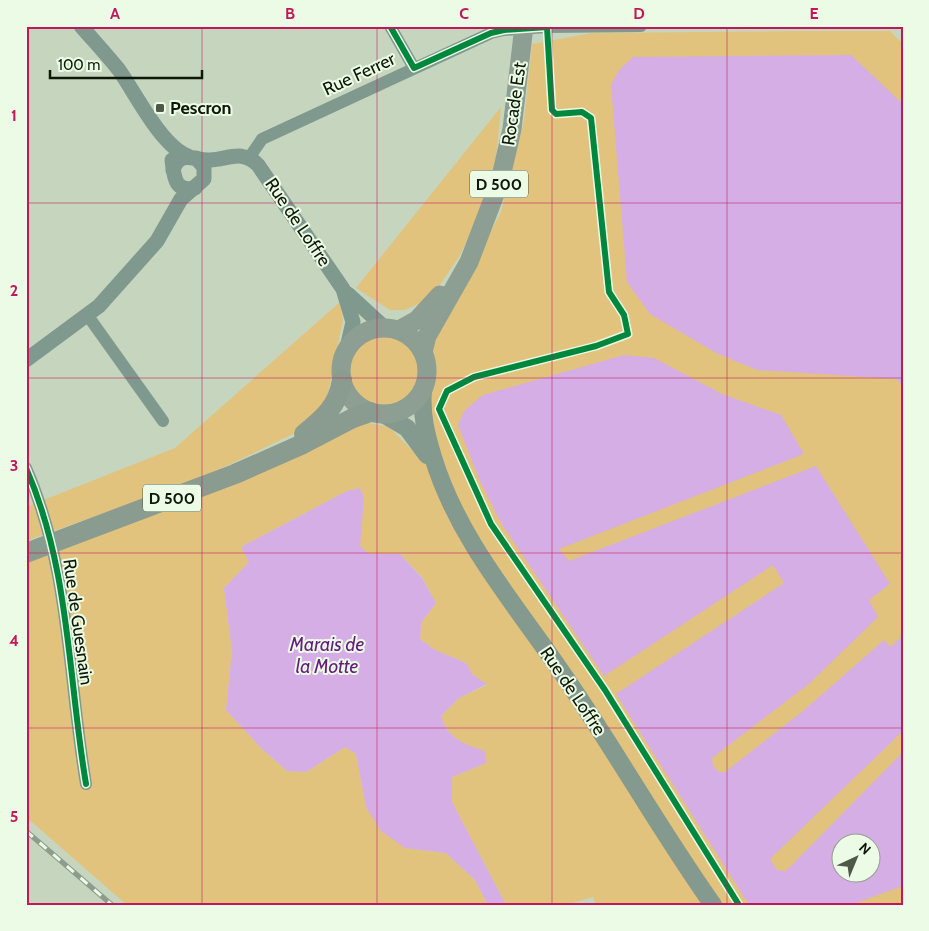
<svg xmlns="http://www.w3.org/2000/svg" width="929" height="931" viewBox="0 0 929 931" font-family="Cabin,sans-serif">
  <rect width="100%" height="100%" fill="#c6d5bd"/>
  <!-- green -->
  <g fill="#e1c37e" fill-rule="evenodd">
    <path d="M 804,31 L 890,31 L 903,44 L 903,905 L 596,905 L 593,897 L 565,905 L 506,905 L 452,802 L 452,777 L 486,763 C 468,749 448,738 441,716 L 459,698 L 487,685 L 473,675 L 466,663 L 435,650 L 420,639 L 421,623 L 436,603 L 422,577 L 400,554 L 369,554 L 359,546 L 364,498 L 360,488 L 347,491 L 241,547 L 249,562 L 224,588 L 232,652 L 226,710 L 261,748 L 287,771 L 306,772 L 345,747 L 356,754 L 366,807 L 405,848 L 446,853 L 475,880 L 488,905 L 127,905 L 26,817 L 26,561 L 363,422 L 389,427 L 414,452 L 431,400 L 432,345 L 501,212 L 524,121 L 532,44 L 592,33 ZM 842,844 L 872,844 L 872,874 L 842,874 Z"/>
    <path d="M 501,107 L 496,159 L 478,217 L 460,255 L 431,298 L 405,310 L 390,310 L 356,288 Z"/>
    <path d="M 340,302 L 343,320 L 326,403 L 293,434 L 199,479 L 26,541 L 26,507 L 175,448 Z"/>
    <circle cx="385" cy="371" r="36"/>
  </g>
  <!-- water -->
  <g fill="#d4aee4" fill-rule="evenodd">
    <path d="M 851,55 L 903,104 L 903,386 L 896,379 L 757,370 L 716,353 L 650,314 L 627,282 L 611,85 L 619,70 L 633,57 Z"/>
    <path d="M 624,355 L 654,358 L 722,394 L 781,415 L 804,454 L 559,549 L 569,561 L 816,466 L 890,584 L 869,600 L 878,617 L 809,684 L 712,758 L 713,766 L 719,772 L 725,772 L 803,711 L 884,640 L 890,647 L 903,636 L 903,731 L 770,859 L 777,870 L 786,871 L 903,752 L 903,885 L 900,887 L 850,905 L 749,905 L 616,694 L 784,583 L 773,565 L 604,676 L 501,523 L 479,479 L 458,425 L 464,411 L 483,395 ZM 842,844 L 872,844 L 872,874 L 842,874 Z"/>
    <path d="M 360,488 L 364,498 L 360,546 L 369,554 L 400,554 L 422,578 L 436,603 L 421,623 L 420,639 L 435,650 L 466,663 L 473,675 L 487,684 L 459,698 L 441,716 C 448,739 464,744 485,751 L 486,763 L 452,777 L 452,802 L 506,905 L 488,905 L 475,880 L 446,853 L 405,848 L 381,831 L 366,807 L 356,754 L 345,747 L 306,772 L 287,771 L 261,748 L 226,710 L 232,652 L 224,588 L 249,562 L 241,547 L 347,491 Z"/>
  </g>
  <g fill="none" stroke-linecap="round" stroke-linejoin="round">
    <!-- minor -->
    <g stroke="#80998f" stroke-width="12">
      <path d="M 390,26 L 414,68"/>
      <path d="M 249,158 L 262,139 L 491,33 L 504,30 L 547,27 L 641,26"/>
      <path d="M 88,316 L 163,421"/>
      <path d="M 26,468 C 70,568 68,678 86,784"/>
    </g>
    <!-- tertiary -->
    <g stroke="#80998f" stroke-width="15">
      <path d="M 81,26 C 94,41 107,55 119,70 C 136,94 161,146 188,156"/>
      <path d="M 172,160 C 174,175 174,193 195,188"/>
      <path d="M 173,170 C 180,149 195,161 210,160 C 229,159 242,149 258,165 L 343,289 L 353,322 L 347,348"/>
      <path d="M 348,294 L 385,328"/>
      <path d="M 26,360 L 99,306 L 157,241 L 181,199 L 204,179 L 204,167 L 196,158"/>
    </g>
    <!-- secondary -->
    <g stroke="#859a8e" stroke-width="18">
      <path d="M 423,390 C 421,415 426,434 433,457 C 460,546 525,615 575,692 C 622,762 664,836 713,905"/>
      <path d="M 385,415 L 407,428 L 427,455"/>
    </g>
    <!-- primary -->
    <g stroke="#8c9f92" stroke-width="19">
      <circle cx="384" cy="371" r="43"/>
      <path d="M 399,330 L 417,320 L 440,295"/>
      <path d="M 423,352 L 427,336 L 469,262 L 500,181 L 512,129 L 524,26"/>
    </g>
    <!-- trunk -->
    <g stroke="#8a9c90" stroke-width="20">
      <path d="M 304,434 C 324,418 338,406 342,380"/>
      <path d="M 26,553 L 235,474 L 303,444 L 353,418 L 370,412"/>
    </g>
    <defs>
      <path id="rail" d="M 26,831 L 112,905"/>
    </defs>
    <!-- rail casing -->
    <use href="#rail" stroke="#8c9d8e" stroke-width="5"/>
    <!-- rail -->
    <use href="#rail" stroke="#ecfbe5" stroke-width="3" stroke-dasharray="9" stroke-linecap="butt"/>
    <defs>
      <g id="cycleway">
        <path d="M 390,26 L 414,68 L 491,33 L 504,30 L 547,27 L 552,110 L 556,114 L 582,112 L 591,118 L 609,292 L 624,315 L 628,334 L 596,346 L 474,377 L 447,391 L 439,409 L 491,524 L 605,690 L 739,905"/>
        <path d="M 26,468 C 70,568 68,678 86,784"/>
      </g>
    </defs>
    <!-- cycleway casing -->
    <use href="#cycleway" stroke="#ecfbe5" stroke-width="9"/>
    <!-- cycleway -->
    <use href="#cycleway" stroke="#00873e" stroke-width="6"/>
  </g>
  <!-- grid -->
  <path fill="none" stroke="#c2185b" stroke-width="1" stroke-opacity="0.55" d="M 202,26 L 202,905M 377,26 L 377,905M 552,26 L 552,905M 727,26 L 727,905M 26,203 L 903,203M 26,378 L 903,378M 26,553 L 903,553M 26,728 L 903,728"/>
  <!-- markers -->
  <rect fill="#4e5a47" stroke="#ecfbe5" stroke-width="2" x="155" y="103" width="10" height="10" rx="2.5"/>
  <g text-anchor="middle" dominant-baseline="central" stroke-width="4" stroke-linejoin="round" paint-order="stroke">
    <!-- shield labels -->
    <g fill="#ecfbe5" stroke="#515c4a" stroke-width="1">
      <rect x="470" y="170.5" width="58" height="27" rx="4"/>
      <rect x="143" y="484.5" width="58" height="27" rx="4"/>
    </g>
    <g font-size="16" font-weight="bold" fill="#0e1808">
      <text x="499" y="184">D 500</text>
      <text x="172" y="498">D 500</text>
    </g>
    <!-- street labels -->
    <g font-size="18" fill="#0e1808" stroke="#ecfbe5">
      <text transform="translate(359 74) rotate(-25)">Rue Ferrer</text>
      <text transform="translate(514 104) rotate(-82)">Rocade Est</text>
      <text transform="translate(298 222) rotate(56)">Rue de Loffre</text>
      <text transform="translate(78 622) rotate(82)">Rue de Guesnain</text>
      <text transform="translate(573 691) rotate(56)">Rue de Loffre</text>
    </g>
    <!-- poi labels -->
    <g font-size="18" font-weight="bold" fill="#0e1808" stroke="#ecfbe5" text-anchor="start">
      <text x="170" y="108">Pescron</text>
    </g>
    <!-- water labels -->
    <g font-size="19" font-style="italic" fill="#641d7e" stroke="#ecfbe5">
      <text x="327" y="644">Marais de<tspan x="327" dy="22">la Motte</tspan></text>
    </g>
  </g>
  <!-- border -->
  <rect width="929" height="931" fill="none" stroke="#ecfbe5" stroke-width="55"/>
  <!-- north arrow -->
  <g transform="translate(856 858) rotate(44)"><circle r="24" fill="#ecfbe5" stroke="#93a08d"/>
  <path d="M0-4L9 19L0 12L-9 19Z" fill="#4e5a47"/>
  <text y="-8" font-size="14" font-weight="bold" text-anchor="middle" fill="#0e1808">N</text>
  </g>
  <!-- scale -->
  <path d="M50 70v8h152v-8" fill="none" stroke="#0e1808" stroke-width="2.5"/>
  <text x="58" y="70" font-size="15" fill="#0e1808" stroke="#ecfbe5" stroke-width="4" paint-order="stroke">100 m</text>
  <rect x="28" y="28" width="874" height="876" fill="none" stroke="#c2185b" stroke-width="2"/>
  <g font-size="16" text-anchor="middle" font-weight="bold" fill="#c2185b">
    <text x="115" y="19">A</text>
    <text x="290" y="19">B</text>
    <text x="464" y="19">C</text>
    <text x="639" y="19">D</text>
    <text x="814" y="19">E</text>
    <text x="14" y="121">1</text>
    <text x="14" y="296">2</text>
    <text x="14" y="471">3</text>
    <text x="14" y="646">4</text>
    <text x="14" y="822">5</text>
  </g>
</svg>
